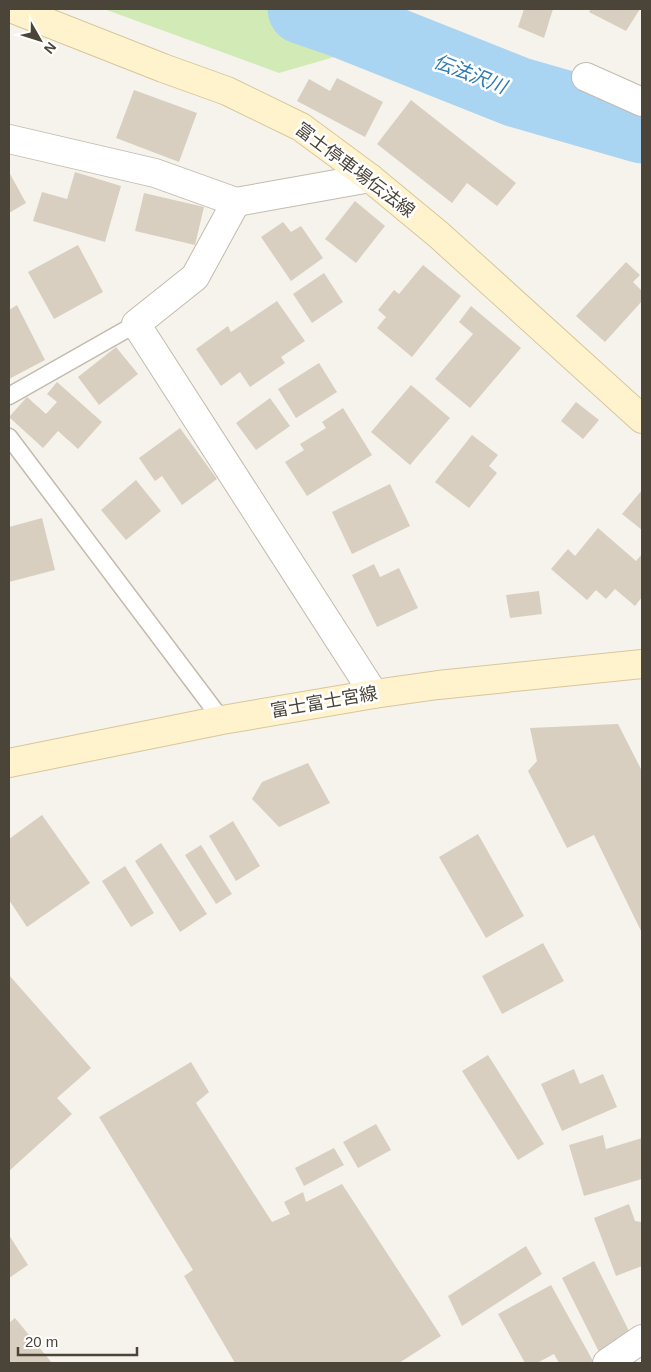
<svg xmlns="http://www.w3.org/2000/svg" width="651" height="1372" viewBox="0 0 651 1372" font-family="Arial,'Noto Sans JP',sans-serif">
  <rect width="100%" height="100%" fill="#f6f3ec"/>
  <!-- green -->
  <path fill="#d2eab5" d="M 104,9 L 388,9 L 372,62 L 341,55 L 279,73 Z"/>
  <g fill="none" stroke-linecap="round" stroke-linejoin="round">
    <!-- river -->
    <path stroke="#a9d4f2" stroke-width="71" d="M 303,9 L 341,22 L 517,92 L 642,128"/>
  </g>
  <!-- building -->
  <g fill="#d8cfc1">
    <path d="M 524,9 L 553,9 L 544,38 L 518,27 Z"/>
    <path d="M 591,9 L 640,9 L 626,31 L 589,12 Z"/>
    <path d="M 337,78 L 383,102 L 365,137 L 297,101 L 309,79 L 330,91 Z"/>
    <path d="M 134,90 L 197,113 L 179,162 L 116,138 Z"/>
    <path d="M 411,100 L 516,183 L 497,206 L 467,183 L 452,203 L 377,144 Z"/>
    <path d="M 9,172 L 26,203 L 9,213 Z"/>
    <path d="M 75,172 L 121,186 L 105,242 L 33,221 L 42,192 L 67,199 Z"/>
    <path d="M 144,193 L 204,207 L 195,245 L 135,231 Z"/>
    <path d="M 355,201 L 385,226 L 356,263 L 325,239 Z"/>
    <path d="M 283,222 L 291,232 L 301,226 L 323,258 L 291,281 L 261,237 Z"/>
    <path d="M 78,245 L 103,292 L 54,319 L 28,272 Z"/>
    <path d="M 626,262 L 640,275 L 633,282 L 642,291 L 642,301 L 605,342 L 576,316 Z"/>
    <path d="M 423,265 L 461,296 L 412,357 L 377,328 L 386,317 L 378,310 L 394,290 L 399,294 Z"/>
    <path d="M 324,273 L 343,302 L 312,323 L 293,294 Z"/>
    <path d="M 277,301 L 305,341 L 281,357 L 285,363 L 250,387 L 240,372 L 221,386 L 196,349 L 228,326 L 231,332 Z"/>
    <path d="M 17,305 L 45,360 L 9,379 L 9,310 Z"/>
    <path d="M 471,306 L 521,348 L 470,408 L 435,379 L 473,334 L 459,322 Z"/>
    <path d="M 116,347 L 138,374 L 99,405 L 78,377 Z"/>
    <path d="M 319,363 L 337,392 L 296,418 L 278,389 Z"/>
    <path d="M 57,382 L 102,422 L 78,449 L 58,431 L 43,448 L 9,417 L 27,397 L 46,414 L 57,402 L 47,394 Z"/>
    <path d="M 411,385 L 450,418 L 410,465 L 371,432 Z"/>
    <path d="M 270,398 L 290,426 L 256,450 L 236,423 Z"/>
    <path d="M 576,402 L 599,420 L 583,439 L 561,421 Z"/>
    <path d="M 343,408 L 372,455 L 307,496 L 285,462 L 304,450 L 300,444 L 326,428 L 322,422 Z"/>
    <path d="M 180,428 L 217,479 L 182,505 L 162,476 L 155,481 L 139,458 Z"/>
    <path d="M 472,435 L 498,455 L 489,466 L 497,473 L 469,508 L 435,482 Z"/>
    <path d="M 136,480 L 161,511 L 126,540 L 101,510 Z"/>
    <path d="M 390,484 L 410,526 L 352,554 L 332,512 Z"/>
    <path d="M 642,490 L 642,530 L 622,514 Z"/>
    <path d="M 42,518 L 55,570 L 9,582 L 9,527 Z"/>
    <path d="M 598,528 L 636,561 L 642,554 L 642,597 L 635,606 L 615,589 L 606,599 L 596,590 L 587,600 L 551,569 L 568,549 L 575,556 Z"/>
    <path d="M 374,564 L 380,577 L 399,568 L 418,608 L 377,627 L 352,575 Z"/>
    <path d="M 539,591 L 542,614 L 510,618 L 506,595 Z"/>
    <path d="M 618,724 L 642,771 L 642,933 L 594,835 L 567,848 L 528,771 L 537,761 L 530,728 Z"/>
    <path d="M 308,763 L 330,803 L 279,827 L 252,799 L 262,782 Z"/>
    <path d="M 42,815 L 90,883 L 27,927 L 9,900 L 9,839 Z"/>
    <path d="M 233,821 L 260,866 L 236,881 L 209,836 Z"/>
    <path d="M 478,834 L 524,916 L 486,938 L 439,857 Z"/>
    <path d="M 161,843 L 207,914 L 180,932 L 135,861 Z"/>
    <path d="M 201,845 L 232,894 L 216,904 L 185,855 Z"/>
    <path d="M 125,866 L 154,913 L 131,927 L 102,881 Z"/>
    <path d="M 543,943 L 564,981 L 502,1014 L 482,976 Z"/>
    <path d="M 9,975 L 91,1068 L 57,1098 L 72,1114 L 9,1171 Z"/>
    <path d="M 488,1055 L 544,1144 L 518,1160 L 462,1071 Z"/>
    <path d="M 191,1062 L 209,1092 L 196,1103 L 272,1222 L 290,1214 L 284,1202 L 303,1192 L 306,1202 L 342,1184 L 441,1336 L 399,1363 L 235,1363 L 184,1276 L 193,1270 L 99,1117 Z"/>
    <path d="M 574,1069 L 580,1084 L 603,1074 L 617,1107 L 562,1131 L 541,1084 Z"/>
    <path d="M 376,1124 L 391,1150 L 358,1168 L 343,1142 Z"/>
    <path d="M 603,1135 L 606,1149 L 642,1138 L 642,1179 L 584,1196 L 569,1145 Z"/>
    <path d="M 334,1148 L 344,1165 L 304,1186 L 295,1168 Z"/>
    <path d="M 629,1204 L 635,1221 L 642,1222 L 642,1266 L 616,1276 L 594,1218 Z"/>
    <path d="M 9,1235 L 28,1265 L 9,1278 Z"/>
    <path d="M 526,1246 L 542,1274 L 462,1326 L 448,1296 Z"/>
    <path d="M 594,1261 L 631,1335 L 599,1352 L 562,1278 Z"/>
    <path d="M 551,1285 L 593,1361 L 589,1363 L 559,1363 L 554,1354 L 537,1363 L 525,1363 L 498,1314 Z"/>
    <path d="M 15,1318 L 52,1363 L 9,1363 L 9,1323 Z"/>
  </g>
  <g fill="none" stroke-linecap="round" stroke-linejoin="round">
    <defs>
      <g id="lane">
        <path d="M 9,396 L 136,324"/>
        <path d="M 9,437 L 222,720"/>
      </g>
      <g id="street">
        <path d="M 586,77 L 642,102"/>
        <path d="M 9,139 L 155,173 L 236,202 L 370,178"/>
        <path d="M 236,202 L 195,277 L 136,324 L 374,694"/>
        <path d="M 607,1363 L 642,1339"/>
      </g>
      <g id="secondary">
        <path d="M 13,9 L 163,68 L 227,91 L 301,127 L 370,178 L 439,235 L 642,419"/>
        <path d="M 9,763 L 222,720 L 374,694 L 438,685 L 642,664"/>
      </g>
    </defs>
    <!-- lane casing -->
    <use href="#lane" stroke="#c2bbae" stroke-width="19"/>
    <!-- street casing -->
    <use href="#street" stroke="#c2bbae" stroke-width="30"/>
    <!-- secondary casing -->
    <use href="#secondary" stroke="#d6c79b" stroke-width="30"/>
    <!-- lane -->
    <use href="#lane" stroke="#fff" stroke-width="16"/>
    <!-- street -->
    <use href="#street" stroke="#fff" stroke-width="28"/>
    <!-- secondary -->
    <use href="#secondary" stroke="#fff3cd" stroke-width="28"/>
  </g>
  <g text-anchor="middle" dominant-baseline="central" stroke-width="5" stroke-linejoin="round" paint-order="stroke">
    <!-- street labels -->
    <g font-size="18" fill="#4b4439" stroke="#fff">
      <text transform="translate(355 170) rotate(37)">富士停車場伝法線</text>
      <text transform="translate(324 702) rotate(-10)">富士富士宮線</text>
    </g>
    <!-- water labels -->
    <g font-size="19" font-style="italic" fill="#2e7ab2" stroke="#fff">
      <text transform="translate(470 74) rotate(21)">伝法沢川</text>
    </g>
  </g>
  <!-- border -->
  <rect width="651" height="1372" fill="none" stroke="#4b4439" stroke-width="20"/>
  <!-- north arrow -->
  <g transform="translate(40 40) rotate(129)" stroke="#ffffff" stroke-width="4" paint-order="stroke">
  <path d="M0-4L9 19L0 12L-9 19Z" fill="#4b4439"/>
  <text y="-8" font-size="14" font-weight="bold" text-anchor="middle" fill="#4b4439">N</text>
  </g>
  <!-- scale -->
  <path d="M18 1347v8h119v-8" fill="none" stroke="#4b4439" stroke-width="2.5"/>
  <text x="25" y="1347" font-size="15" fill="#4b4439" stroke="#ffffff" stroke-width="4" paint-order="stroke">20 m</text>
</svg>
